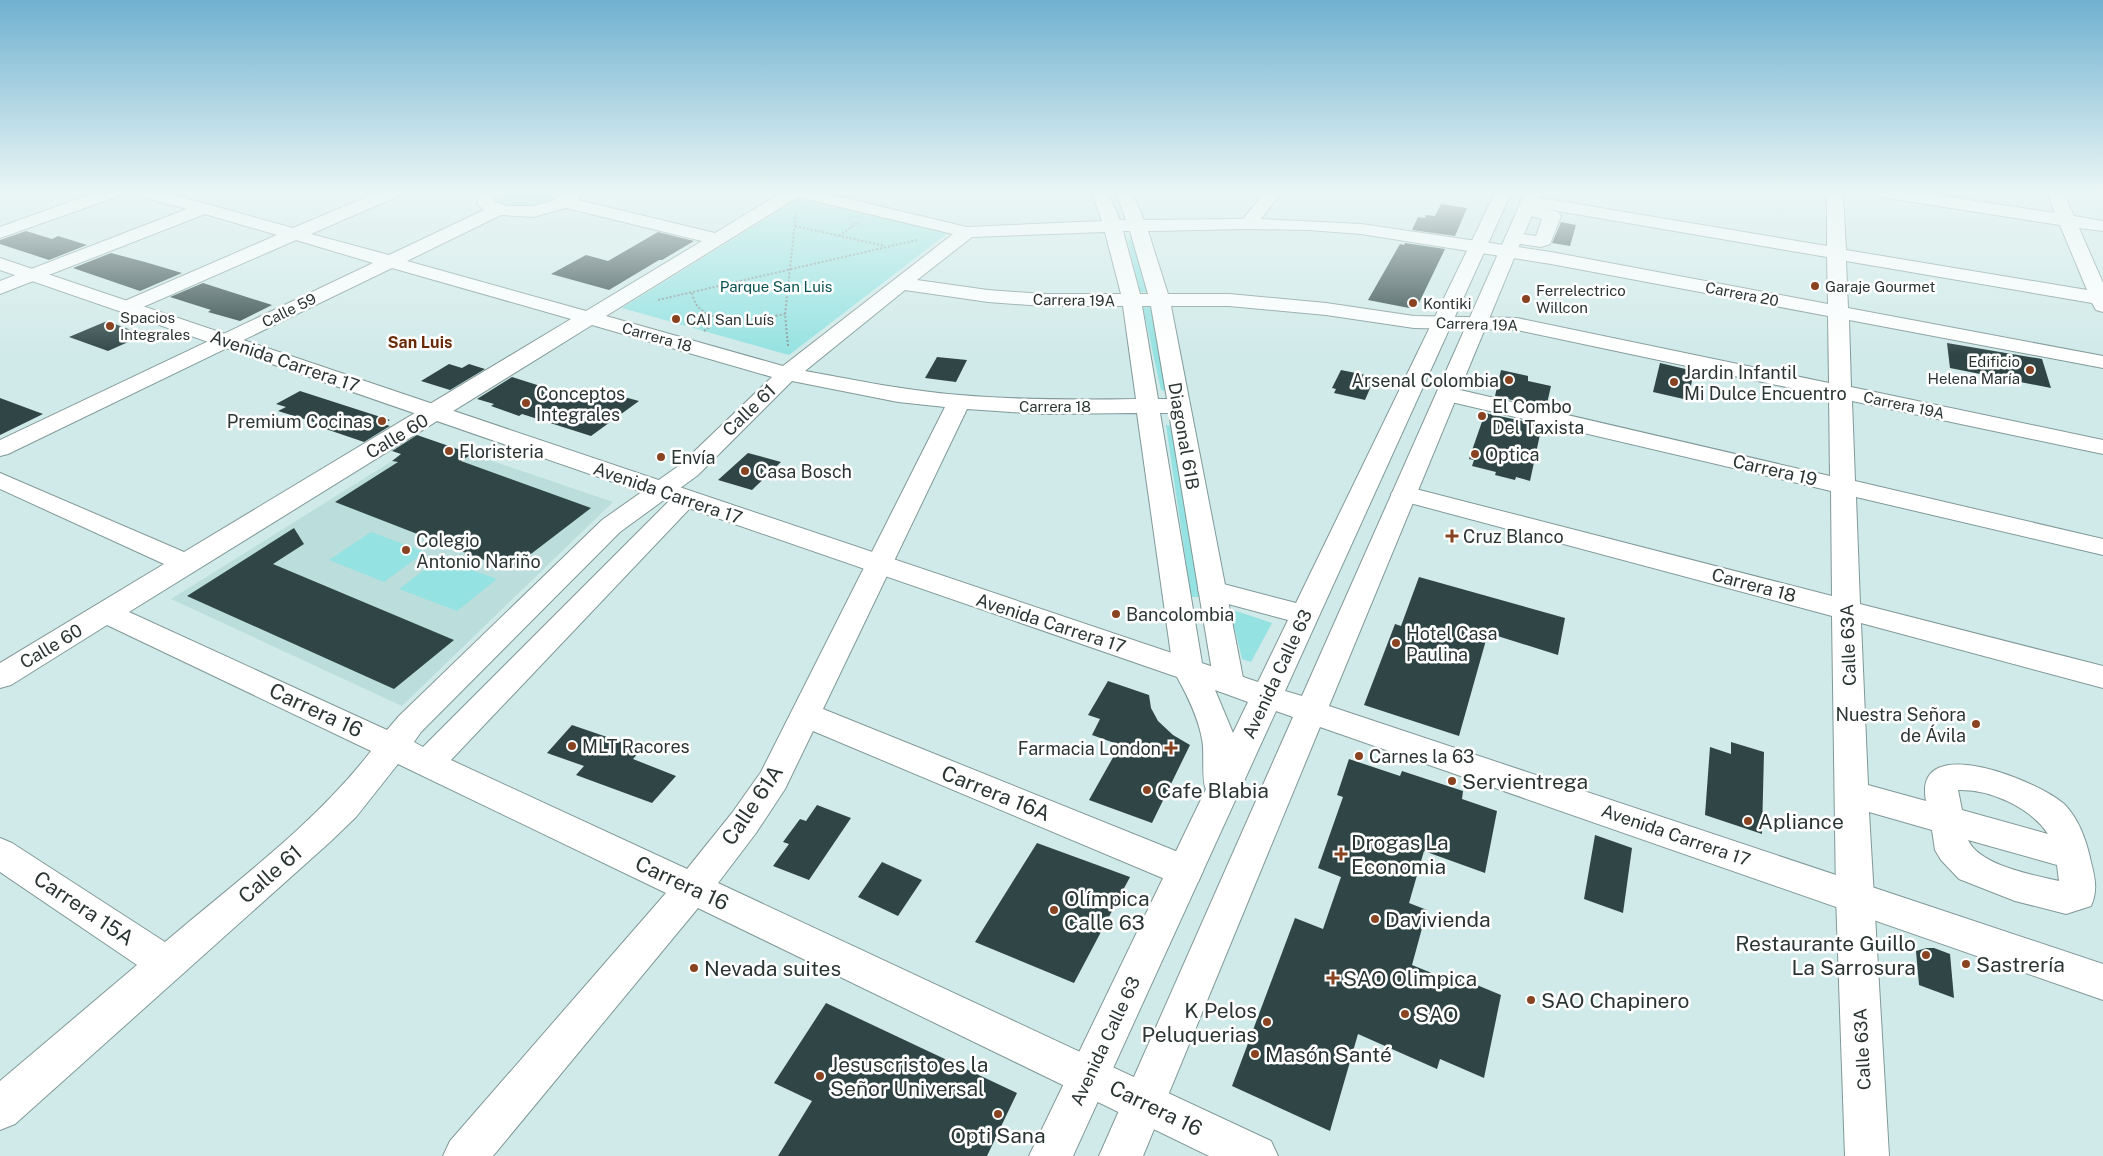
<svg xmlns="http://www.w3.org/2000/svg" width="2103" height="1156" viewBox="0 0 2103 1156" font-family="'Public Sans',sans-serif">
  <rect width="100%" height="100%" fill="#d0eae9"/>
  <!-- built -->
  <path fill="#bbdedd" d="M 472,454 L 613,502 L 402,706 L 171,599 L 392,461 L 441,476 Z"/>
  <!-- green -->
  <g fill="#94e2e1">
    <path d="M 501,193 L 563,193 C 551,206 511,214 498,201 Z"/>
    <path d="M 798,199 L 948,233 L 789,355 L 622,308 Z"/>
    <path d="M 1127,239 L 1133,240 L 1148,291 L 1146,292 L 1140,292 Z"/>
    <path d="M 1146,307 L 1153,308 L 1168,392 L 1161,390 L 1143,308 Z"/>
    <path d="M 1166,425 L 1173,426 L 1201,597 L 1191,597 Z"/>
    <path d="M 371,532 L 425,552 L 384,582 L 329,560 Z"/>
    <path d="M 440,558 L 497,579 L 457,611 L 399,589 Z"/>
    <path d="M 1230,609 L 1272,623 L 1251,662 L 1242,659 Z"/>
  </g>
  <!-- building -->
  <g fill="#304646">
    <path d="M 1441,204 L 1467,208 L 1455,236 L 1412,230 L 1418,217 L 1425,218 L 1426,215 L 1435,216 Z"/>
    <path d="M 1561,222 L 1576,225 L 1570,246 L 1552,243 Z"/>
    <path d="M 26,231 L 52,239 L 58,236 L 87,245 L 49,260 L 0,244 L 0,240 Z"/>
    <path d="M 658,232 L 694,241 L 662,260 L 659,260 L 609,290 L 551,274 L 586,255 L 608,261 Z"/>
    <path d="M 1405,243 L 1445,249 L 1417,307 L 1409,308 L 1368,300 L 1400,244 L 1404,245 Z"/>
    <path d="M 111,253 L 145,262 L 182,273 L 140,291 L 73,268 Z"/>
    <path d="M 203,283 L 272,305 L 240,321 L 208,312 L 211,310 L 170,297 Z"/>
    <path d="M 107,321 L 144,335 L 108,351 L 69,337 Z"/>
    <path d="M 1947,343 L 2042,359 L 2051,388 L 1950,368 Z"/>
    <path d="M 937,357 L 967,360 L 956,382 L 925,378 Z"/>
    <path d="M 1660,363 L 1694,371 L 1688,400 L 1653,392 Z"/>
    <path d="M 449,364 L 462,368 L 469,364 L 485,369 L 450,390 L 421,381 Z"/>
    <path d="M 1341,370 L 1375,377 L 1365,400 L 1334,393 L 1336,389 L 1332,388 Z"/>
    <path d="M 1501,370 L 1528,376 L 1528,381 L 1551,386 L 1546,408 L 1495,396 Z"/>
    <path d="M 512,377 L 591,402 L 606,392 L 639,401 L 591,436 L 522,414 L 519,416 L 491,406 L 494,404 L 477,399 Z"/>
    <path d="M 300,391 L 390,420 L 383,424 L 390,426 L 364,442 L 317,426 L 320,424 L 278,411 L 286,407 L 276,404 Z"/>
    <path d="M 0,398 L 43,414 L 0,435 Z"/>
    <path d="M 1485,413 L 1542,425 L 1530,481 L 1516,477 L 1515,480 L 1495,475 L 1496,472 L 1472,466 L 1474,460 L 1469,459 Z"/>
    <path d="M 417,435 L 472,454 L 461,461 L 591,508 L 510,570 L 335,502 L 398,462 L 392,461 L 401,454 L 392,451 Z"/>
    <path d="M 748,453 L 781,462 L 752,490 L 718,480 Z"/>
    <path d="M 294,528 L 304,544 L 273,564 L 454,640 L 394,689 L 187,596 Z"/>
    <path d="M 1419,577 L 1565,618 L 1558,655 L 1488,633 L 1459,736 L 1364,705 L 1395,624 L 1401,626 Z"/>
    <path d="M 1108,681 L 1149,695 L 1151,708 L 1158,721 L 1173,735 L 1190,745 L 1152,823 L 1089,800 L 1120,745 L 1092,735 L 1100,719 L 1088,715 Z"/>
    <path d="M 572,725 L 642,749 L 633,759 L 676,776 L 652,803 L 576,775 L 584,766 L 547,753 Z"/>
    <path d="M 1731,742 L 1764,752 L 1762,834 L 1705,815 L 1710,747 L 1731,754 Z"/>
    <path d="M 1349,759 L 1400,776 L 1402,771 L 1463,791 L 1462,799 L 1497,811 L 1485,873 L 1424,851 L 1409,903 L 1427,910 L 1412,965 L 1459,984 L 1460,978 L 1501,995 L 1484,1078 L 1440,1059 L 1437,1069 L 1358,1034 L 1330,1131 L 1232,1086 L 1295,918 L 1323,929 L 1341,877 L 1318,868 L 1343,797 L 1337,795 Z"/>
    <path d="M 817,805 L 851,818 L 809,880 L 773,866 L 789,844 L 783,842 L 800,819 L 806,821 Z"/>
    <path d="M 1595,835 L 1632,848 L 1623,913 L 1584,899 Z"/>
    <path d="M 1037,843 L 1130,877 L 1074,983 L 975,942 Z"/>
    <path d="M 882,862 L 922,880 L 898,916 L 858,897 Z"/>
    <path d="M 1927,948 L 1934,948 L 1950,954 L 1954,998 L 1919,985 L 1916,951 Z"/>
    <path d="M 826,1003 L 1017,1093 L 987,1156 L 778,1156 L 812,1101 L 774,1083 Z"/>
  </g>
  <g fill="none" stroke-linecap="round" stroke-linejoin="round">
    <defs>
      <g id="minor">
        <path d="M 94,193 L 118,193 L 116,197 L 0,238 L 0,227 Z"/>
        <path d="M 140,193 L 167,193 L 293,228 L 376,193 L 398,193 L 396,197 L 311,234 L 389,255 L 484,210 L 478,205 L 478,198 L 480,194 L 492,194 L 495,202 L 507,206 L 533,206 L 552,201 L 566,193 L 584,193 L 578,200 L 715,233 L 781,193 L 824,193 L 967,227 L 1102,221 L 1092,193 L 1108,193 L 1120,220 L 1126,220 L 1116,193 L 1132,193 L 1144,220 L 1243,219 L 1264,193 L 1281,193 L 1261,219 L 1361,224 L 1551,252 L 1828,304 L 1827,257 L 1546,209 L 1558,212 L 1561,216 L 1550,244 L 1541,247 L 1508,242 L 1505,238 L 1508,234 L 1514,233 L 1536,236 L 1542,219 L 1520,213 L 1517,209 L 1523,205 L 1520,201 L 1523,197 L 1529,196 L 1827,246 L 1827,193 L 1843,193 L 1846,250 L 2087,290 L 2060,225 L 1887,198 L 1881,197 L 1879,193 L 1921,193 L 2055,213 L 2047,193 L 2063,193 L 2074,216 L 2103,221 L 2103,231 L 2079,228 L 2103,283 L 2103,312 L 2096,310 L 2092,303 L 1846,261 L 1848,308 L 2103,356 L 2103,368 L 1849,320 L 1851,387 L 2103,440 L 2103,454 L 1852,401 L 1855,481 L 2103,539 L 2103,555 L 1856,497 L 1860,604 L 2103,666 L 2103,688 L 1861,623 L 1868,785 L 1926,801 C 1912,728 2044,783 2066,806 C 2080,821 2087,843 2091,862 C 2095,878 2098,890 2091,906 L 2066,914 L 2015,901 L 1959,879 L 1941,860 L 1935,850 L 1932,830 L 1869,812 L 1889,1156 L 1845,1156 L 1836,896 L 1832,616 L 1395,499 L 1391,494 L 1395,489 L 1404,486 L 1832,596 L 1831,491 L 1447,401 L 1439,399 L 1436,394 L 1439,389 L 1447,387 L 1830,476 L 1829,396 L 1517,330 L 1414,328 L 1326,315 L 1229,306 L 1171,306 L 1244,683 L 1240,691 L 1229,694 L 1218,691 L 1214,683 L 1169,413 L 1160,413 L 1203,669 L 1199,677 L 1188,680 L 1177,677 L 1173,669 L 1137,413 L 1041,414 L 967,409 L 823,709 L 1198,860 L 1203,871 L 1198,882 L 1185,886 L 1172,882 L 813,731 L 785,789 L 756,833 L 718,883 L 1271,1141 L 1278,1156 L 1209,1156 L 698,908 L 493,1156 L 443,1156 L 450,1141 L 666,893 L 398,764 L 356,817 L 330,842 L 15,1124 L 0,1130 L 0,1081 L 137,965 L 0,872 L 0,838 L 12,843 L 165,942 C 236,881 314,825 371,751 L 107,625 L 11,685 L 0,688 L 0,663 L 164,564 L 0,489 L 0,473 L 184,552 L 571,319 L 392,268 L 8,454 L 0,456 L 0,440 L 373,263 L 296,240 L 134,311 L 127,313 L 120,311 L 117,307 L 120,303 L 277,235 L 205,214 L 0,294 L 0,281 L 187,209 L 142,197 ZM 798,197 L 953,234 L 783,366 L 606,316 ZM 566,208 L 702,241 L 586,311 L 407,261 L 501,215 L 533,217 ZM 1248,229 L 1309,230 L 1361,234 L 1551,264 L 1828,316 L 1829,383 L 1517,318 L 1414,316 L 1326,303 L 1229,294 L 1168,294 L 1148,231 ZM 1123,231 L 1130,231 L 1148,294 L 1140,294 ZM 1105,232 L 1121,294 L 1043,294 L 988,290 L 917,280 L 972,237 ZM 905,290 L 988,302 L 1043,306 L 1123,306 L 1136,399 C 1077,400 1018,400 960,395 C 907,391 856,380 805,371 ZM 1142,306 L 1151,306 L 1167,399 L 1158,399 ZM 592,325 L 772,377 L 680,465 L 602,520 L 399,716 L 387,730 L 129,612 ZM 792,381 L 898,402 L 945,407 L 761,772 L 732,813 L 687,869 L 451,760 L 694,504 L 698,499 L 694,494 L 685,491 L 676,494 L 423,747 L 414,742 L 421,732 L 620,532 L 698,475 ZM 1958,790 C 1990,789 2030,807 2048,834 L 1962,810 ZM 1968,840 L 2057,865 L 2059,881 C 2034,875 1980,866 1968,840 Z"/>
      </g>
      <path id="major" d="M 1495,193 L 1511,193 L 1285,691 L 1302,696 L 1525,193 L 1541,193 L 1329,706 L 2103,964 L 2103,1000 L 1320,727 L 1143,1156 L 1099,1156 L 1293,717 L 1276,711 L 1073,1156 L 1029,1156 L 1206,789 C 1201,781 1205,752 1202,739 C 1198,717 1188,697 1177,677 L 0,270 L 0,258 L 1258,682 L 1288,620 L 1202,597 L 1198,590 L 1202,583 L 1212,581 L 1296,603 ZM 1215,690 L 1248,702 L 1233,733 Z"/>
    </defs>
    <!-- minor casing -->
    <use href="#minor" stroke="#819998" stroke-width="2"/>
    <!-- major casing -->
    <use href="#major" stroke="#819998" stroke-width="2"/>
    <!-- path -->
    <g stroke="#899c9b" stroke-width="2" stroke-dasharray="2 2" stroke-linecap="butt">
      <path d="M 795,226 L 885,246"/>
      <path d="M 839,236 L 857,223"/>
      <path d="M 692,293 C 693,296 694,301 696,304 C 710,327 763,319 785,314"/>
      <path d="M 658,300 L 917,240"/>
      <path d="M 704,331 L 721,318"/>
      <path d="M 788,346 L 785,314 L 796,213"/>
    </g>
    <!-- minor -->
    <use href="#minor" fill="#fff" fill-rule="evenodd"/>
    <!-- major -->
    <use href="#major" fill="#fff" fill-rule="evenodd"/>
  </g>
  <!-- sky -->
  <linearGradient id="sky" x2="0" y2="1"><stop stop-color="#70b1d0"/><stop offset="0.54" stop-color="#eaf6f5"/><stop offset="1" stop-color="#eaf6f5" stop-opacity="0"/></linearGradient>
  <rect width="2103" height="355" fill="url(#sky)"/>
  <!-- markers -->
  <g fill="#8a4321" stroke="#fff" stroke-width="2">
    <circle cx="1815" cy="286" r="5"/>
    <circle cx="1526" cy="299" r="5"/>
    <circle cx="1413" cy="303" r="5"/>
    <circle cx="676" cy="319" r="5"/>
    <circle cx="110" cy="326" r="5"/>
    <circle cx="2030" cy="370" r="5"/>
    <circle cx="1509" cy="380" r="5"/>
    <circle cx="1674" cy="382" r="5"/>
    <circle cx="526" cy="403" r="5"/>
    <circle cx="1482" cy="416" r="5"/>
    <circle cx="382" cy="421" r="5"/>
    <circle cx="449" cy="451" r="5"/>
    <circle cx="1475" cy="454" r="5"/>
    <circle cx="661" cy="457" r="5"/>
    <circle cx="745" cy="471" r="5"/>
    <path d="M1449.5 528.5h5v5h5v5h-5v5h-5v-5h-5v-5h5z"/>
    <circle cx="406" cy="550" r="5"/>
    <circle cx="1116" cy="614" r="5"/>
    <circle cx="1396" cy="643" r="5"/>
    <circle cx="1976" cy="724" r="5"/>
    <circle cx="572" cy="746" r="5"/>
    <path d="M1168.5 740.5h5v5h5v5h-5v5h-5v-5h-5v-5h5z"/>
    <circle cx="1359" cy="756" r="5"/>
    <circle cx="1452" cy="781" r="5"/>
    <circle cx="1147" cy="790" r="5"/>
    <circle cx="1748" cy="821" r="5"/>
    <path d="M1338.5 846.5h5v5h5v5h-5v5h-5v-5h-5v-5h5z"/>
    <circle cx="1054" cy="910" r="5"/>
    <circle cx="1375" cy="919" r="5"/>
    <circle cx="1926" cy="955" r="5"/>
    <circle cx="1966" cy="964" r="5"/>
    <circle cx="694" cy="968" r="5"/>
    <path d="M1330.5 970.5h5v5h5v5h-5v5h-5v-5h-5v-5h5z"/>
    <circle cx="1531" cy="1000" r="5"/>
    <circle cx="1405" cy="1014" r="5"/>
    <circle cx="1267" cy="1022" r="5"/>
    <circle cx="1255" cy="1054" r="5"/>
    <circle cx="820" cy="1076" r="5"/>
    <circle cx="998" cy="1114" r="5"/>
  </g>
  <g text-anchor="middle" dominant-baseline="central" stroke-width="5" stroke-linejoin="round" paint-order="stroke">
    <!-- far-park labels -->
    <g font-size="15" fill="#0a5352" stroke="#fff">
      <text x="776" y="286">Parque San Luis</text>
    </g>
    <!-- far-poi labels -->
    <g font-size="15" fill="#2b3534" stroke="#fff" text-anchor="start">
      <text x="1825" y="286">Garaje Gourmet</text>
      <text x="1536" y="290">Ferrelectrico<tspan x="1536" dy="17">Willcon</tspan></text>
      <text x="1423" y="303">Kontiki</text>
      <text x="120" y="317">Spacios<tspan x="120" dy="17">Integrales</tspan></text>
      <text x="686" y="319">CAI San Luís</text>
      <text x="2020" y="361" text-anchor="end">Edificio<tspan x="2020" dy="17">Helena María</tspan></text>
    </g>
    <!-- far-street labels -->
    <g font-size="15" fill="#2b3534" stroke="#fff">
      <text transform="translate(1742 294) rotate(11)">Carrera 20</text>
      <text transform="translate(1074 300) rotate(1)">Carrera 19A</text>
      <text transform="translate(289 310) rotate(-26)">Calle 59</text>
      <text transform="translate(1477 324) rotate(2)">Carrera 19A</text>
      <text transform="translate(657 337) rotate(16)">Carrera 18</text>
      <text transform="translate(1904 405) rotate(12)">Carrera 19A</text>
      <text x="1055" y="406">Carrera 18</text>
    </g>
    <!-- far-neighbourhood labels -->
    <g font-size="16" font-weight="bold" fill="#692a08" stroke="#fff">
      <text x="420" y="342">San Luis</text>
    </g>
    <!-- street labels -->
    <g font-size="18" fill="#2b3534" stroke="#fff">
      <text transform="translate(285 361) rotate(19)">Avenida Carrera 17</text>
      <text transform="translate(749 410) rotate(-44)">Calle 61</text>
      <text transform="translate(397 436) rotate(-31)">Calle 60</text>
      <text transform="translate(1184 436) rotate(80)">Diagonal 61B</text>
      <text transform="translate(1775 470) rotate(13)">Carrera 19</text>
      <text transform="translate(668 493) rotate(19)">Avenida Carrera 17</text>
      <text transform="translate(1754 585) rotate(15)">Carrera 18</text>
      <text transform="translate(1051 623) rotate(18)">Avenida Carrera 17</text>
      <text transform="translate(1848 645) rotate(-92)">Calle 63A</text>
      <text transform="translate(51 646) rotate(-31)">Calle 60</text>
      <text transform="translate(1277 674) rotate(-65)">Avenida Calle 63</text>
      <text transform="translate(1676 835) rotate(19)">Avenida Carrera 17</text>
      <text transform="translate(1105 1041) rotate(-65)">Avenida Calle 63</text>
      <text transform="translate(1862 1049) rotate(-93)">Calle 63A</text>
    </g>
    <!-- poi labels -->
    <g font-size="18" fill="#2b3534" stroke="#fff" text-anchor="start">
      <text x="1684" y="372">Jardin Infantil<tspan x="1684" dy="21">Mi Dulce Encuentro</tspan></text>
      <text x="1499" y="380" text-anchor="end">Arsenal Colombia</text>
      <text x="536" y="393">Conceptos<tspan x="536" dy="21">Integrales</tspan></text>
      <text x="1492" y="406">El Combo<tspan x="1492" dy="21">Del Taxista</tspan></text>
      <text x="372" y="421" text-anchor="end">Premium Cocinas</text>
      <text x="459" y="451">Floristeria</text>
      <text x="1485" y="454">Optica</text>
      <text x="671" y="457">Envía</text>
      <text x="755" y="471">Casa Bosch</text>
      <text x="1463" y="536">Cruz Blanco</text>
      <text x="416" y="540">Colegio<tspan x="416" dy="21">Antonio Nariño</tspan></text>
      <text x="1126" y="614">Bancolombia</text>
      <text x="1406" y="633">Hotel Casa<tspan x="1406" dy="21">Paulina</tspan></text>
      <text x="1966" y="714" text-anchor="end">Nuestra Señora<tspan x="1966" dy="21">de Ávila</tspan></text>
      <text x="582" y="746">MLT Racores</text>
      <text x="1161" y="748" text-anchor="end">Farmacia London</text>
      <text x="1369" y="756">Carnes la 63</text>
    </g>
    <!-- near-street labels -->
    <g font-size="21" fill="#2b3534" stroke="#fff">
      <text transform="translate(316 710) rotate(25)">Carrera 16</text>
      <text transform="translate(996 793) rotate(22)">Carrera 16A</text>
      <text transform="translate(752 805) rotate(-56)">Calle 61A</text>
      <text transform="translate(270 874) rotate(-41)">Calle 61</text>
      <text transform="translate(682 883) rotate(25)">Carrera 16</text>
      <text transform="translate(84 908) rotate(34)">Carrera 15A</text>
      <text transform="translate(1156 1108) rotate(26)">Carrera 16</text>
    </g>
    <!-- near-poi labels -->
    <g font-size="21" fill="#2b3534" stroke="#fff" text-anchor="start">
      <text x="1462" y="781">Servientrega</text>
      <text x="1157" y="790">Cafe Blabia</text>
      <text x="1758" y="821">Apliance</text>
      <text x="1351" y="842">Drogas La<tspan x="1351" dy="24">Economia</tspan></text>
      <text x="1064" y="898">Olímpica<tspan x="1064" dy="24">Calle 63</tspan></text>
      <text x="1385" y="919">Davivienda</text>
      <text x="1916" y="943" text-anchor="end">Restaurante Guillo<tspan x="1916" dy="24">La Sarrosura</tspan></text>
      <text x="1976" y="964">Sastrería</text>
      <text x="704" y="968">Nevada suites</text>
      <text x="1343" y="978">SAO Olimpica</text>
      <text x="1541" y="1000">SAO Chapinero</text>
      <text x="1257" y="1010" text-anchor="end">K Pelos<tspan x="1257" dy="24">Peluquerias</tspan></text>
      <text x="1415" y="1014">SAO</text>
      <text x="1265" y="1054">Masón Santé</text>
      <text x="830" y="1064">Jesuscristo es la<tspan x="830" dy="24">Señor Universal</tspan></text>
      <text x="998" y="1135" text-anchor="middle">Opti Sana</text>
    </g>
  </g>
</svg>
